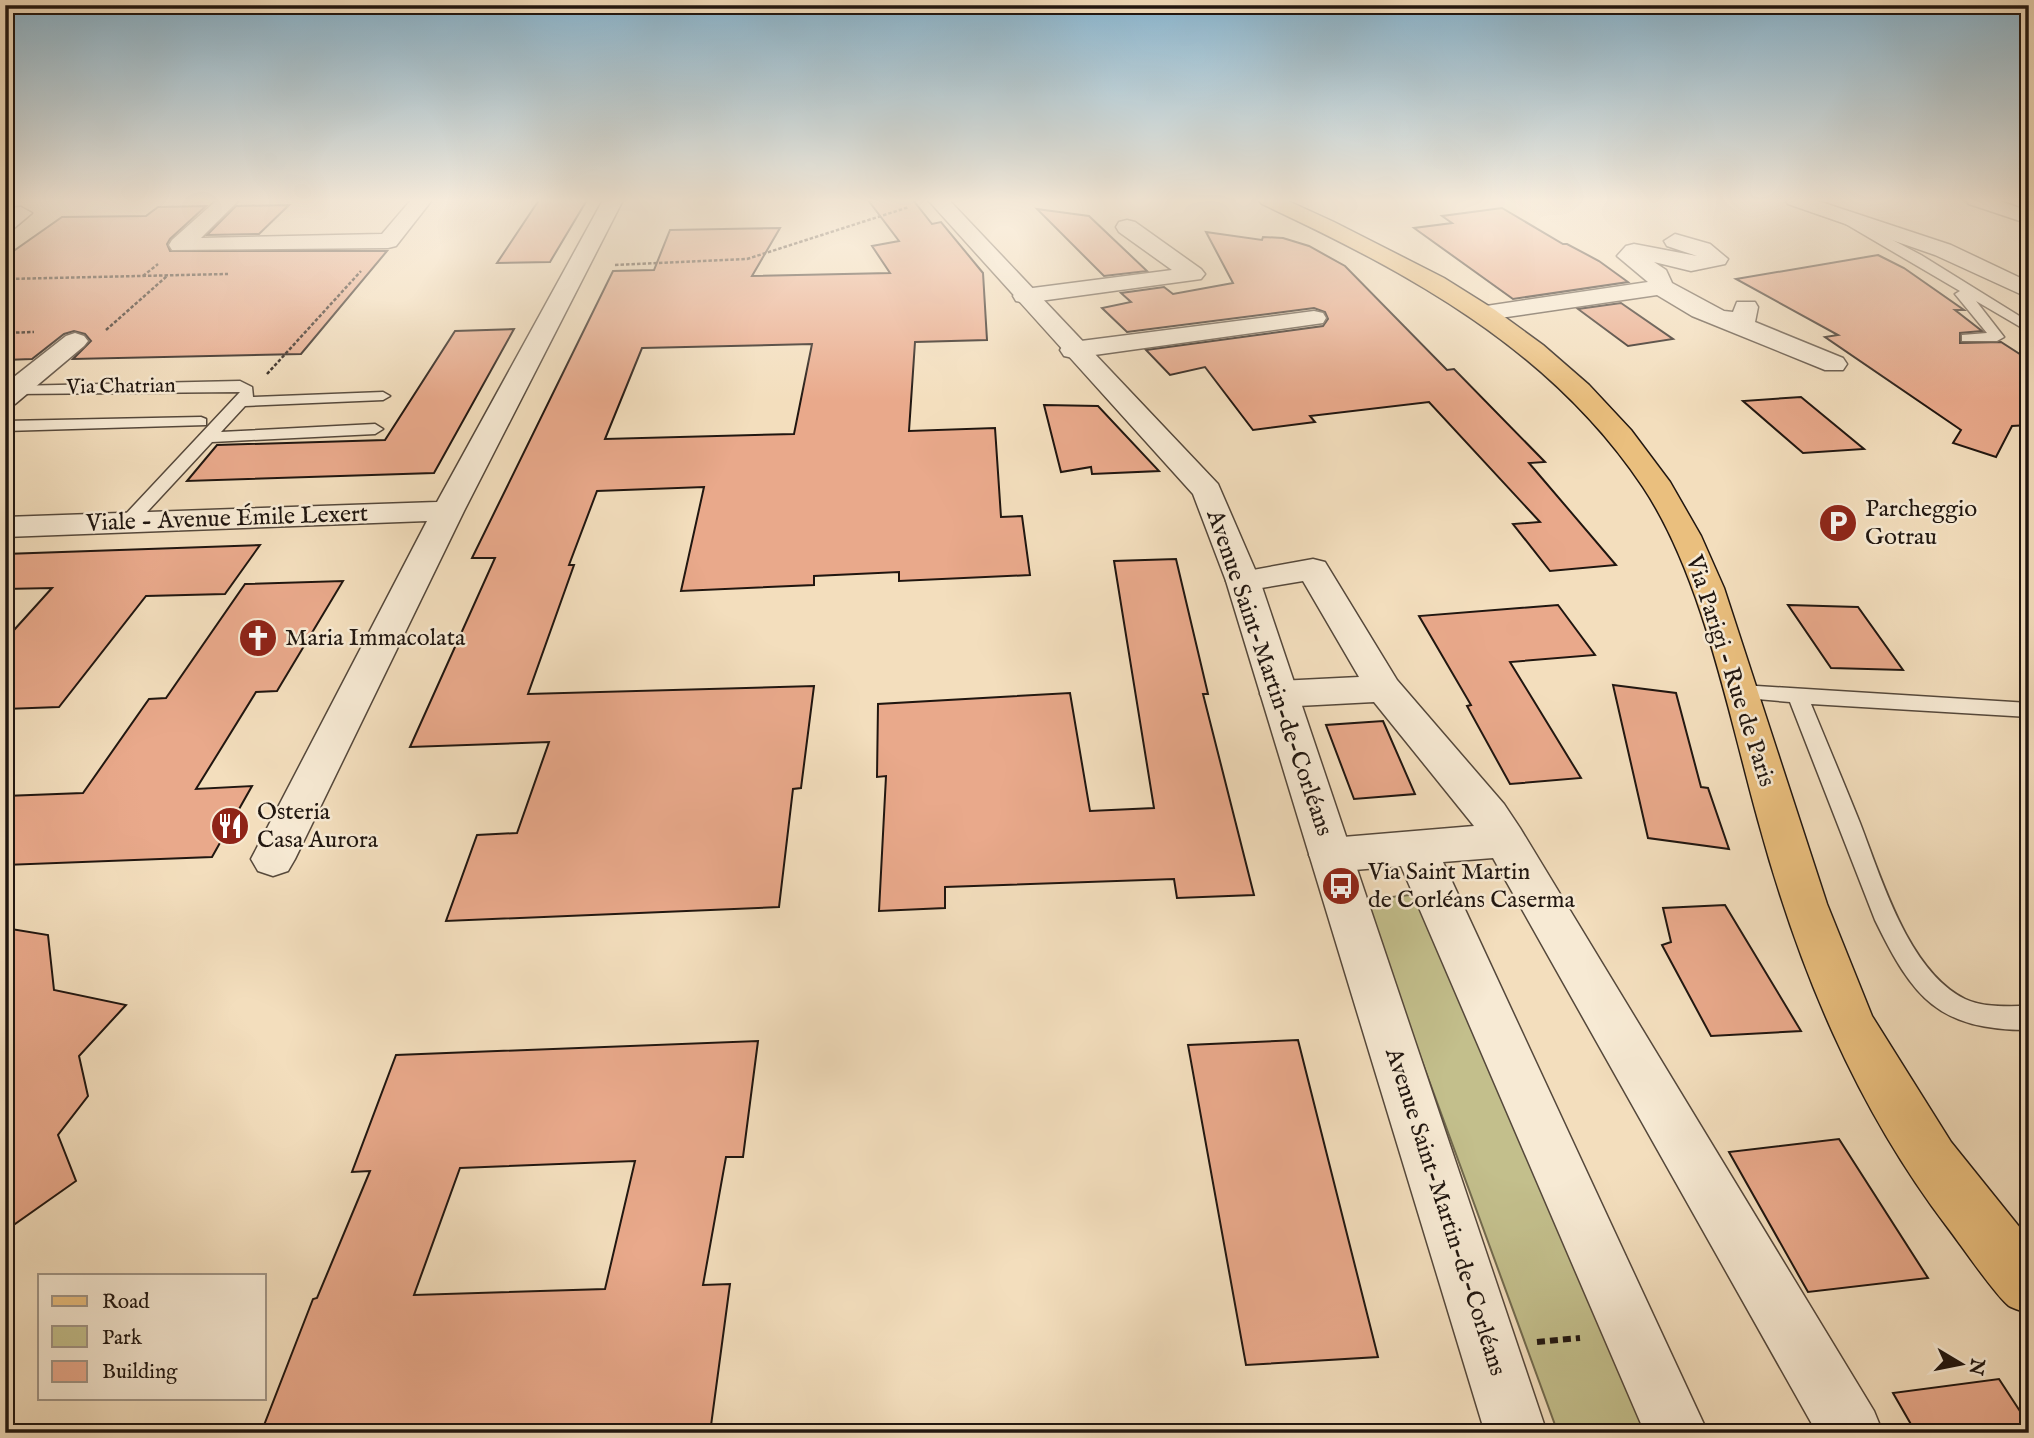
<svg xmlns="http://www.w3.org/2000/svg" width="2034" height="1438" viewBox="0 0 2034 1438" font-family="'IM FELL English',serif">
  <rect width="100%" height="100%" fill="#f3debd"/>
  <filter id="stains"><feTurbulence type="fractalNoise" baseFrequency=".00286" numOctaves="4"/><feColorMatrix values="0 0 0 0 .2 0 0 0 0 .09 0 0 0 0 .02 0 0 0 .5 -.17"/></filter>
  <radialGradient id="worn" r=".72"><stop offset=".6" stop-color="#630" stop-opacity="0"/><stop offset="1" stop-color="#630" stop-opacity=".3"/></radialGradient>
  <!-- green -->
  <path fill="#c3bf8c" stroke="#726a4e" stroke-width="2" d="M 1419,894 L 1657,1433 L 1558,1433 L 1363,900 Z"/>
  <!-- building -->
  <g fill="#e9a98b" stroke="#201610" stroke-width="2" fill-rule="evenodd">
    <path d="M 539,200 L 587,200 L 550,262 L 497,263 Z"/>
    <path d="M 868,200 L 913,200 L 932,224 L 941,222 L 983,273 L 987,340 L 915,342 L 909,431 L 995,428 L 1001,517 L 1022,516 L 1030,575 L 899,581 L 899,572 L 814,576 L 814,585 L 681,591 L 704,487 L 597,491 L 569,565 L 574,565 L 528,694 L 814,686 L 801,788 L 793,789 L 779,907 L 446,921 L 477,835 L 517,833 L 549,742 L 410,747 L 495,558 L 472,558 L 613,271 L 654,270 L 670,230 L 780,228 L 752,276 L 890,273 L 872,246 L 899,241 ZM 812,344 L 794,434 L 605,439 L 642,348 Z"/>
    <path d="M 289,205 L 259,234 L 207,235 L 236,206 Z"/>
    <path d="M 206,206 L 170,239 L 167,244 L 170,251 L 387,251 L 301,354 L 73,359 L 91,341 L 85,334 L 74,331 L 64,334 L 32,359 L 5,360 L 5,257 L 62,217 L 146,216 L 158,207 Z"/>
    <path d="M 1502,208 L 1563,244 L 1567,244 L 1599,261 L 1628,282 L 1513,299 L 1414,228 L 1452,223 L 1442,216 Z"/>
    <path d="M 1037,209 L 1089,216 L 1147,271 L 1104,276 Z"/>
    <path d="M 1206,232 L 1262,240 L 1263,237 L 1283,238 L 1309,246 L 1345,266 L 1447,370 L 1454,369 L 1545,462 L 1529,463 L 1616,565 L 1550,571 L 1513,524 L 1540,522 L 1429,402 L 1310,416 L 1315,422 L 1253,430 L 1205,367 L 1170,375 L 1146,350 L 1323,326 L 1328,319 L 1325,312 L 1314,308 L 1127,332 L 1102,308 L 1131,302 L 1121,293 L 1164,287 L 1173,294 L 1233,283 Z"/>
    <path d="M 1878,255 L 1904,268 L 1964,310 L 1955,310 L 1982,331 L 1960,333 L 1960,343 L 2001,342 L 2029,360 L 2029,425 L 2012,426 L 1996,457 L 1953,443 L 1961,430 L 1825,337 L 1838,335 L 1736,279 Z"/>
    <path d="M 1621,303 L 1673,339 L 1628,346 L 1578,309 Z"/>
    <path d="M 514,329 L 434,473 L 187,481 L 217,445 L 385,440 L 455,331 Z"/>
    <path d="M 1801,397 L 1864,449 L 1803,453 L 1743,401 Z"/>
    <path d="M 1044,405 L 1098,406 L 1159,471 L 1092,474 L 1091,467 L 1061,472 Z"/>
    <path d="M 260,545 L 225,594 L 146,596 L 59,707 L 5,709 L 5,640 L 52,588 L 5,589 L 5,554 Z"/>
    <path d="M 1176,559 L 1208,694 L 1203,694 L 1254,895 L 1177,898 L 1174,879 L 945,887 L 945,908 L 879,911 L 886,776 L 877,777 L 878,704 L 1070,693 L 1090,811 L 1154,808 L 1114,561 Z"/>
    <path d="M 343,581 L 277,691 L 256,692 L 196,789 L 252,786 L 212,857 L 5,865 L 5,796 L 83,793 L 149,699 L 166,698 L 245,584 Z"/>
    <path d="M 1558,605 L 1595,655 L 1510,662 L 1581,778 L 1510,784 L 1467,706 L 1471,705 L 1419,616 Z"/>
    <path d="M 1788,605 L 1858,607 L 1903,670 L 1831,668 Z"/>
    <path d="M 1613,685 L 1676,693 L 1701,787 L 1708,788 L 1729,849 L 1648,838 Z"/>
    <path d="M 1383,721 L 1415,794 L 1354,799 L 1326,725 Z"/>
    <path d="M 1725,905 L 1801,1031 L 1711,1036 L 1662,945 L 1671,942 L 1663,908 Z"/>
    <path d="M 5,928 L 48,935 L 54,990 L 126,1005 L 79,1056 L 88,1096 L 58,1135 L 76,1181 L 5,1231 Z"/>
    <path d="M 1298,1040 L 1378,1357 L 1246,1365 L 1188,1045 Z"/>
    <path d="M 758,1041 L 743,1157 L 726,1157 L 703,1285 L 730,1284 L 710,1433 L 261,1433 L 313,1299 L 317,1298 L 370,1171 L 352,1172 L 396,1055 ZM 635,1161 L 605,1289 L 414,1295 L 460,1168 Z"/>
    <path d="M 1839,1139 L 1928,1278 L 1808,1292 L 1729,1152 Z"/>
    <path d="M 1999,1379 L 2029,1425 L 2029,1433 L 1916,1433 L 1893,1393 Z"/>
  </g>
  <g fill="none" stroke-linecap="round" stroke-linejoin="round">
    <defs>
      <g id="service">
        <path d="M 1839,216 L 1847,216 L 1921,255 L 2029,322 L 2029,332 L 1976,301 L 2004,337 L 1997,341 L 1962,341 L 1962,335 L 1987,333 L 1955,294 L 1960,291 L 1839,220 Z"/>
        <path d="M 240,381 L 252,387 L 253,397 L 383,392 L 390,396 L 383,400 L 245,406 L 221,432 L 375,424 L 383,429 L 375,434 L 212,442 L 134,526 L 128,527 L 119,522 L 122,518 L 240,392 L 13,394 L 6,390 L 13,386 Z"/>
        <path d="M 201,417 L 206,419 L 206,425 L 5,431 L 5,421 Z"/>
        <path d="M 1741,685 L 2029,703 L 2029,717 L 1811,704 C 1827,743 1844,783 1860,823 C 1881,877 1908,971 1965,999 C 1984,1008 2009,1006 2029,1006 L 2029,1030 C 1938,1030 1913,998 1875,920 L 1790,702 L 1734,697 L 1731,692 L 1734,687 Z"/>
      </g>
      <g id="minor">
        <path d="M 217,200 L 239,200 L 201,238 L 382,234 L 411,200 L 432,200 L 396,246 L 388,248 L 172,250 L 169,245 L 172,240 Z"/>
        <path d="M 603,200 L 623,200 L 464,511 L 295,859 L 288,871 L 273,876 L 258,871 L 251,859 L 427,521 L 5,537 L 5,517 L 437,502 Z"/>
        <path d="M 1785,200 L 1815,200 L 1951,245 L 2029,282 L 2029,298 L 1935,255 L 1788,204 Z"/>
        <path d="M 1966,200 L 1996,200 L 2029,211 L 2029,224 L 1969,204 Z"/>
        <path d="M 21,207 L 32,213 L 13,229 L 5,230 L 5,208 Z"/>
        <path d="M 1127,220 L 1135,222 L 1201,269 L 1205,274 L 1201,279 L 1025,303 L 1016,301 L 1013,296 L 1016,291 L 1025,289 L 1172,270 L 1119,232 L 1116,227 L 1119,222 Z"/>
        <path d="M 1675,234 L 1710,244 L 1728,259 L 1725,264 L 1691,271 L 1654,262 L 1666,270 L 1672,283 L 1724,311 L 1733,312 L 1737,302 L 1755,302 L 1758,307 L 1755,322 L 1843,358 L 1847,364 L 1843,370 L 1825,370 L 1692,316 L 1657,295 L 1486,320 L 1477,318 L 1474,313 L 1477,308 L 1486,306 L 1648,282 L 1617,256 L 1626,246 L 1634,244 L 1697,256 L 1667,246 L 1664,241 Z"/>
        <path d="M 1314,311 L 1323,313 L 1326,318 L 1323,323 L 1073,358 L 1064,356 L 1060,350 L 1064,344 L 1073,342 Z"/>
        <path d="M 75,333 L 84,336 L 88,341 L 84,346 L 15,404 L 5,406 L 5,384 L 66,336 Z"/>
        <path d="M 1313,559 L 1325,562 L 1397,680 L 1504,804 L 1520,828 L 1874,1411 L 1883,1433 L 1817,1433 L 1493,858 L 1443,862 L 1708,1433 L 1645,1433 L 1401,866 L 1331,872 L 1316,867 L 1309,855 L 1316,843 L 1331,838 L 1474,826 L 1374,702 L 1279,707 L 1266,703 L 1260,694 L 1266,685 L 1279,681 L 1359,677 L 1303,581 L 1243,591 L 1231,588 L 1226,581 L 1231,574 Z"/>
      </g>
      <path id="tertiary" d="M 928,200 L 949,200 L 1218,484 L 1260,581 L 1547,1433 L 1485,1433 L 1226,581 L 1193,494 Z"/>
      <path id="primary" d="M 1259,200 L 1286,200 L 1334,222 L 1444,278 L 1495,310 L 1543,345 L 1589,385 L 1631,430 L 1670,482 L 1701,536 L 1724,588 L 1827,904 L 1872,1016 L 1951,1142 L 2029,1239 L 2029,1314 C 2023,1311 2014,1309 2009,1306 C 1995,1295 1961,1245 1948,1228 C 1855,1106 1798,967 1758,820 C 1729,716 1703,577 1643,487 C 1550,348 1409,273 1262,204 Z"/>
    </defs>
    <!-- service casing -->
    <use href="#service" stroke="#55483b" stroke-width="3"/>
    <!-- minor casing -->
    <use href="#minor" stroke="#55483b" stroke-width="3"/>
    <!-- tertiary casing -->
    <use href="#tertiary" stroke="#55483b" stroke-width="3"/>
    <!-- primary casing -->
    <use href="#primary" stroke="#201610" stroke-width="3"/>
    <!-- path-far1 -->
    <g stroke="#201610" stroke-width="2.5" stroke-dasharray="3.5 2" stroke-linecap="butt">
      <path d="M 615,265 L 747,259 L 909,207"/>
      <path d="M 143,276 L 158,264"/>
      <path d="M 5,279 L 228,274"/>
      <path d="M 106,330 L 167,276"/>
      <path d="M 5,333 L 34,332"/>
      <path d="M 267,374 L 361,271"/>
    </g>
    <!-- path -->
    <path stroke="#201610" stroke-width="6" stroke-dasharray="8 5" stroke-linecap="butt" d="M 1537,1342 L 1580,1338"/>
    <!-- service -->
    <use href="#service" fill="#f7ead4" fill-rule="evenodd"/>
    <!-- minor -->
    <use href="#minor" fill="#f7ead4" fill-rule="evenodd"/>
    <!-- tertiary -->
    <use href="#tertiary" fill="#f7ead4" fill-rule="evenodd"/>
    <!-- primary -->
    <use href="#primary" fill="#eabf7e" fill-rule="evenodd"/>
  </g>
  <!-- sky -->
  <linearGradient id="sky" x2="0" y2="1"><stop stop-color="#89b7d2"/><stop offset="0.5" stop-color="#faf0e1"/><stop offset="1" stop-color="#faf0e1" stop-opacity="0"/></linearGradient>
  <rect width="2034" height="401" fill="url(#sky)"/>
  <!-- icons -->
  <defs>
    <symbol id="parking-disc" viewBox="-11 -11 22 22"><circle r="9.5" fill="#8f2418" stroke="#f7ead4"/><path d="M-3.5-5.5H1a3.5 3.5 0 0 1 0 7H-1V5.5H-3.5ZM-1-3.4V-.6H.8a1.4 1.4 0 0 0 0-2.8Z" fill="#fff"/></symbol>
    <symbol id="church-disc" viewBox="-11 -11 22 22"><circle r="9.5" fill="#8f2418" stroke="#f7ead4"/><path d="M-1.2-6h2.4v3.5h3.3v2.4h-3.3V6h-2.4V-.1h-3.3v-2.4h3.3Z" fill="#fff"/></symbol>
    <symbol id="restaurant-disc" viewBox="-11 -11 22 22"><circle r="9.5" fill="#8f2418" stroke="#f7ead4"/><path d="M-5-6h1v4h1v-4h1v4h1v-4h1v5L-1.5 .5V6h-2V.5L-5-1ZM5-6V6H3V1.5H1.5Q1.5-4 5-6Z" fill="#fff"/></symbol>
    <symbol id="bus-disc" viewBox="-11 -11 22 22"><circle r="9.5" fill="#8f2418" stroke="#f7ead4"/><path d="M-5-6H5V4H4V6H2V4H-2V6H-4V4H-5ZM-3.5-4V0h7V-4ZM-3.5 1.2v1.5H-2V1.2ZM2 1.2v1.5H3.5V1.2Z" fill="#fff"/></symbol>
  </defs>
  <g fill-rule="evenodd">
    <use href="#parking-disc" x="1816" y="501" width="44" height="44"/>
    <use href="#church-disc" x="236" y="616" width="44" height="44"/>
    <use href="#restaurant-disc" x="208" y="804" width="44" height="44"/>
    <use href="#bus-disc" x="1319" y="864" width="44" height="44"/>
  </g>
  <g text-anchor="middle" dominant-baseline="central" stroke-width="5" stroke-linejoin="round" paint-order="stroke">
    <!-- far-street labels -->
    <g font-size="21" fill="#201610" stroke="#f7ead4">
      <text transform="translate(121 387) rotate(-1)">Via Chatrian</text>
    </g>
    <!-- poi labels -->
    <g font-size="24" fill="#201610" stroke="#f7ead4" text-anchor="start">
      <text x="1865" y="509">Parcheggio<tspan x="1865" dy="28">Gotrau</tspan></text>
      <text x="285" y="638">Maria Immacolata</text>
      <text x="257" y="812">Osteria<tspan x="257" dy="28">Casa Aurora</tspan></text>
      <text x="1368" y="872">Via Saint Martin<tspan x="1368" dy="28">de Corléans Caserma</tspan></text>
    </g>
    <!-- street labels -->
    <g font-size="24" fill="#201610" stroke="#f7ead4">
      <text transform="translate(227 519) rotate(-2)">Viale - Avenue Émile Lexert</text>
      <text transform="translate(1730 671) rotate(72)">Via Parigi - Rue de Paris</text>
      <text transform="translate(1269 673) rotate(71)">Avenue Saint-Martin-de-Corléans</text>
      <text transform="translate(1445 1212) rotate(72)">Avenue Saint-Martin-de-Corléans</text>
    </g>
  </g>
  <!-- margin -->
  <rect width="2034" height="1438" fill="none" stroke="#f3debd" stroke-width="28"/>
  <rect x="7" y="7" width="2020" height="1424" fill="none" stroke="#201610" stroke-width="3.5"/>
  <rect x="14" y="14" width="2006" height="1410" fill="none" stroke="#201610" stroke-width="2"/>
  <!-- legend -->
  <rect x="38" y="1274" width="228" height="126" fill="#f7ead4" stroke="#a19586" stroke-width="2"/>
  <rect x="52" y="1296" width="35" height="10" fill="#eabf7e" stroke="#a19586" stroke-width="2"/>
  <text x="102" y="1308" font-size="21" fill="#201610">Road</text>
  <rect x="52" y="1326" width="35" height="21" fill="#c3bf8c" stroke="#a19586" stroke-width="2"/>
  <text x="102" y="1344" font-size="21" fill="#201610">Park</text>
  <rect x="52" y="1361" width="35" height="21" fill="#e9a98b" stroke="#a19586" stroke-width="2"/>
  <text x="102" y="1378" font-size="21" fill="#201610">Building</text>
  <!-- north arrow -->
  <g transform="translate(1961 1364) rotate(100)" stroke="#f7ead4" stroke-width="5" paint-order="stroke">
  <path d="M0-5L12 26L0 18L-12 26Z" fill="#201610"/>
  <text y="-10" font-size="19" font-weight="bold" text-anchor="middle" fill="#201610">N</text>
  </g>
  <rect width="100%" height="100%" filter="url(#stains)"/>
  <rect width="100%" height="100%" fill="url(#worn)"/>
</svg>
